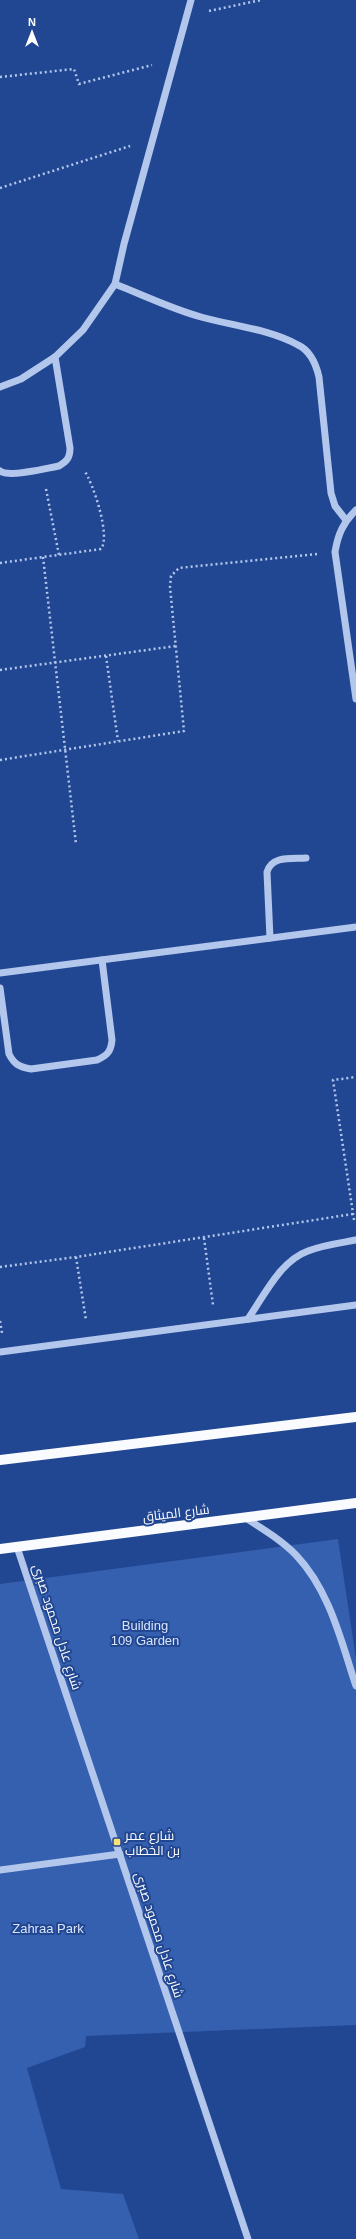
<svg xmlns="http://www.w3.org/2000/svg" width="356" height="2239" viewBox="0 0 356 2239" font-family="Helvetica,Cairo,sans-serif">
  <rect width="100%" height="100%" fill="#224792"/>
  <!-- green -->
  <path fill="#355faf" d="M 338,1539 L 356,1659 L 356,2025 L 86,2036 L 85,2047 L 27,2068 L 61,2189 L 123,2194 L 139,2239 L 0,2239 L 0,1584 Z"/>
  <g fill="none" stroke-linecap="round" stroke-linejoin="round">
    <!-- path -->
    <g stroke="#b3c7ed" stroke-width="2.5" stroke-dasharray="2 3" stroke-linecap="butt">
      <path d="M 209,11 L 261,0"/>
      <path d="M 0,77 L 74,69 L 79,84 L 152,65"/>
      <path d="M 0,188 L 130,146"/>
      <path d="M 46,489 L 59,555"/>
      <path d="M 43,557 L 76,844"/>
      <path d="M 0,563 L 101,549 C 111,536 93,483 84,470"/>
      <path d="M 106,656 L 118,741"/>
      <path d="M 0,670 L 176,646"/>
      <path d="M 0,760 L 184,731 L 170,587 L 171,576 L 179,568 L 317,554"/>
      <path d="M 354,1220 L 333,1080 L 356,1077"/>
      <path d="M 204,1238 L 213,1305"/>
      <path d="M 76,1257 L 86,1320"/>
      <path d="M 0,1267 L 76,1257 L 353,1214"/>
      <path d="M 0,1321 L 2,1333"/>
    </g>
    <!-- minor -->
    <g stroke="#b3c7ed" stroke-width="7">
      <path d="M 115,284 C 143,295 172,309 201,317 C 233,326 269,329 298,345 C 311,351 316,364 319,377 L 331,493 L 335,506 L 346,520"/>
      <path d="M 0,387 L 21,379 L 55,357 L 83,330 L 115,284 L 124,244 L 191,0"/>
      <path d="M 0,471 C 9,478 47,468 59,466 C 67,461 70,458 70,448 L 55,357"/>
      <path d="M 356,510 C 343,523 338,534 335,552 L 356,699"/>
      <path d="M 270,938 L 267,872 C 272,855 292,859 306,858"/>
      <path d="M 0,973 L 356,927"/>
      <path d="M 0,988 L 9,1054 C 14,1064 19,1067 31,1069 L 97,1060 C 108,1055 111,1051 112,1040 L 102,960"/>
      <path d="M 248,1319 C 264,1296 280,1261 308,1251 C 323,1245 340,1243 356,1240"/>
      <path d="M 0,1352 L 356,1305"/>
      <path d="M 244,1517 C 263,1529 281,1540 296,1555 C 330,1591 341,1641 356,1686"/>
      <path d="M 17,1547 L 248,2239"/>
      <path d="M 0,1870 L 120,1854"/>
    </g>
    <!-- major -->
    <g stroke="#f9fbff" stroke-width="10">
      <path d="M 0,1460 L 356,1417"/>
      <path d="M 0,1549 L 356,1503"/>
    </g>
  </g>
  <!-- markers -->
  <rect fill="#f9e175" stroke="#224792" stroke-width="1.5" x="113" y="1838" width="8" height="8" rx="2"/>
  <g text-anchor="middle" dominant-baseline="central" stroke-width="4" stroke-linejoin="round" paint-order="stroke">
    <!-- street labels -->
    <g font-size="13" fill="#fff" stroke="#224792">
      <text transform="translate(176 1513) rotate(-7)">شارع الميثاق</text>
      <text transform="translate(57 1627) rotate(72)">شارع عادل محمود صبرى</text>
      <text transform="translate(159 1935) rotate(72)">شارع عادل محمود صبرى</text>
    </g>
    <!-- park labels -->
    <g font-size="13" fill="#d9e4f9" stroke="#224792">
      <text x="145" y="1625">Building<tspan x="145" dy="15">109 Garden</tspan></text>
      <text x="48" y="1928">Zahraa Park</text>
    </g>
    <!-- poi labels -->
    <g font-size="13" fill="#fff" stroke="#224792" text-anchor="start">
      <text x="125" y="1835">شارع عمر<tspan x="125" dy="15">بن الخطاب</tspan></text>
    </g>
  </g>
  <!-- north arrow -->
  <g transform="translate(32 32)" stroke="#224792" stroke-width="3" paint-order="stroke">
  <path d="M0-3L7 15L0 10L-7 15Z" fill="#ffffff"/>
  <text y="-6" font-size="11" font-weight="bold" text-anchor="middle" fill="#ffffff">N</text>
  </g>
</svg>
